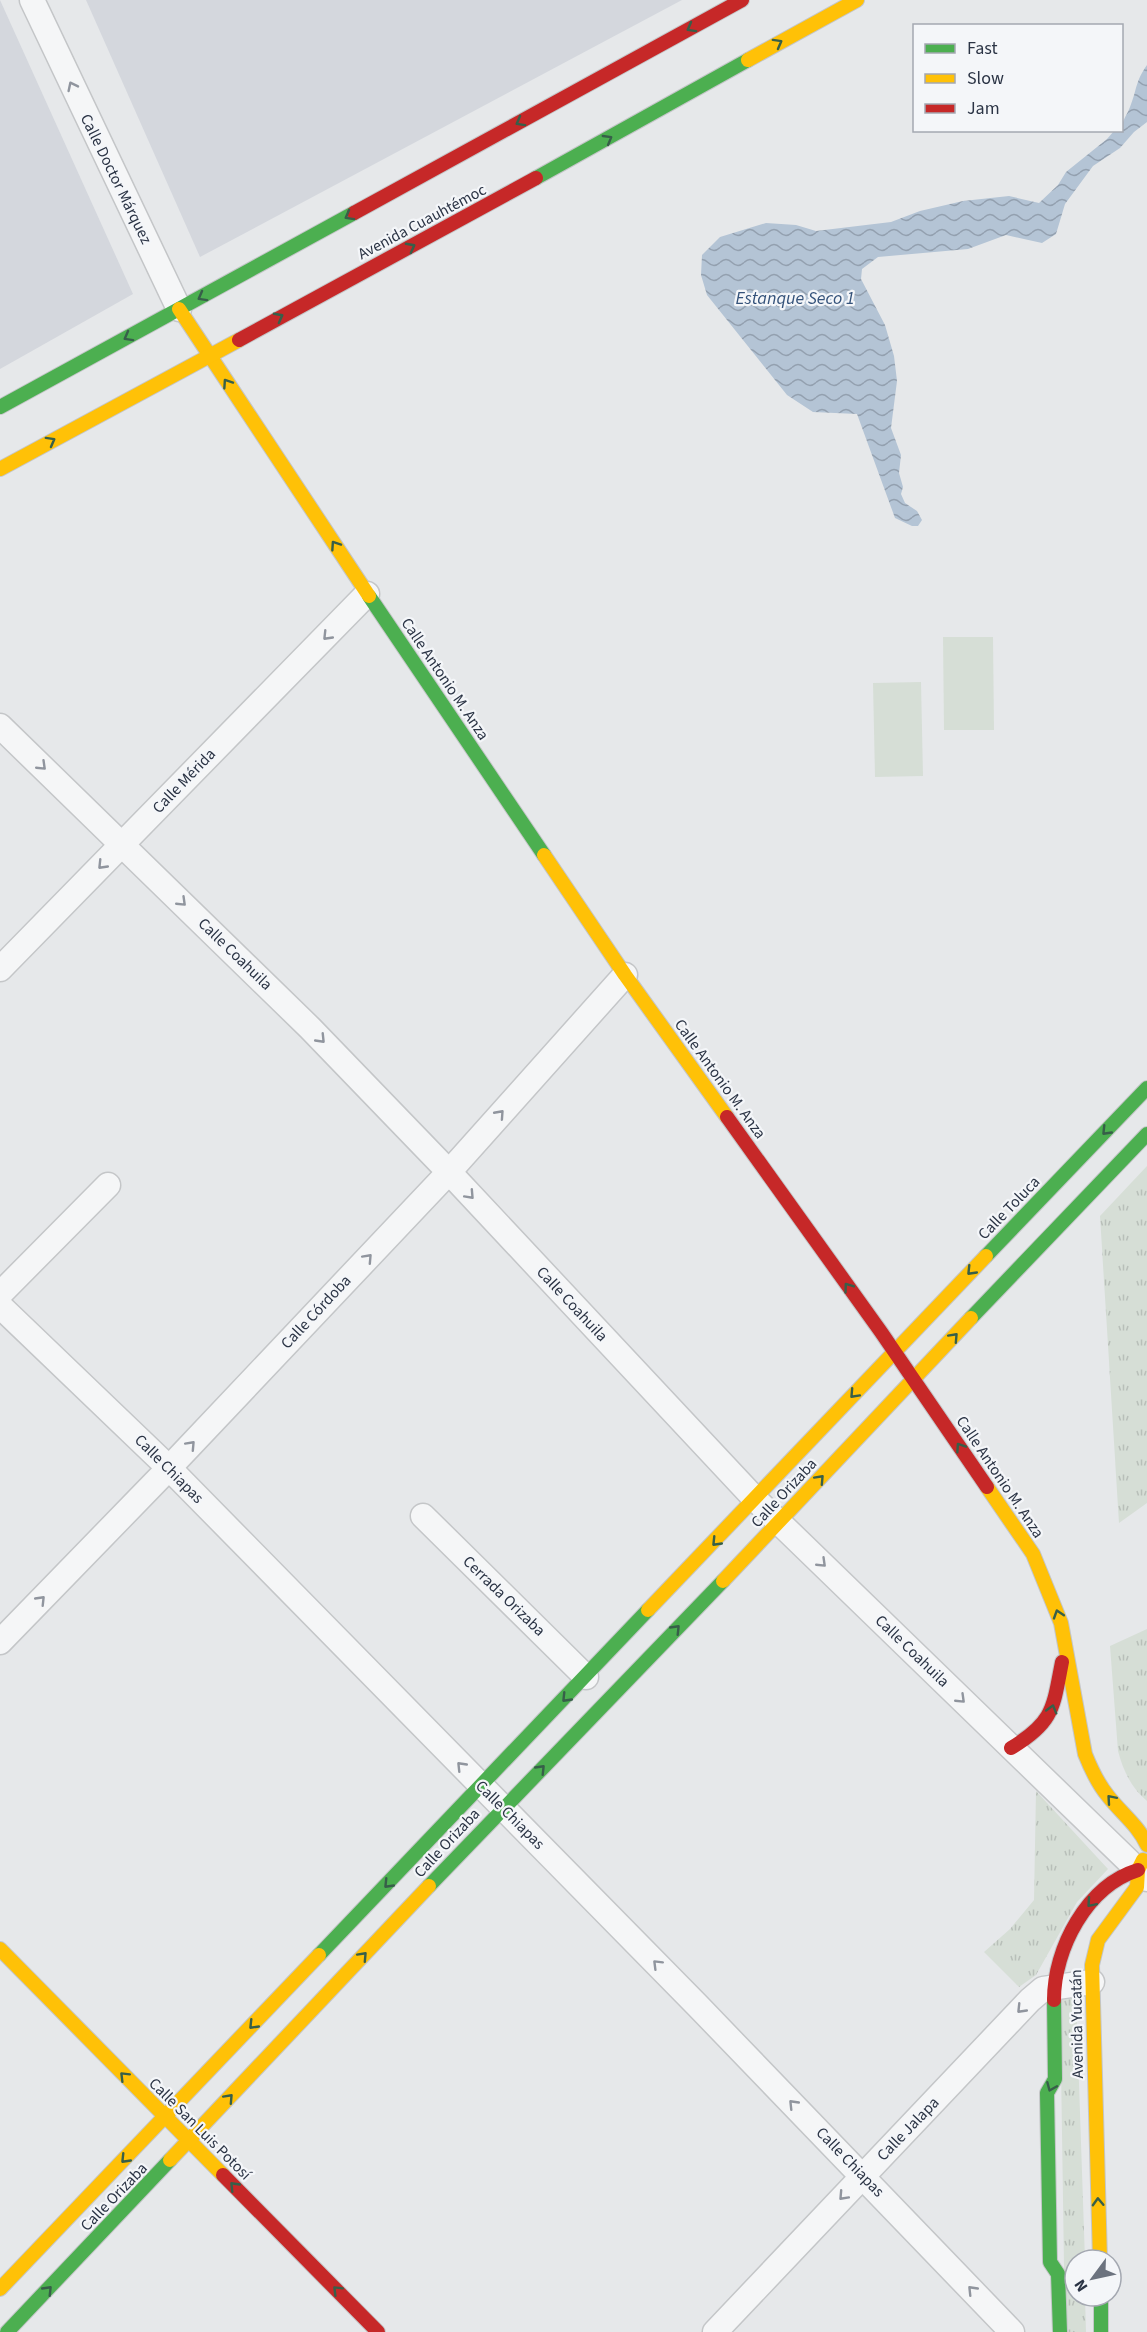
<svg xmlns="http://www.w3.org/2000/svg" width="1147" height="2332" viewBox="0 0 1147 2332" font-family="'Source Sans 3',sans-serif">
  <defs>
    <pattern id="park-tufts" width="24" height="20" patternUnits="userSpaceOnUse" patternTransform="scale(1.5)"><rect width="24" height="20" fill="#d6ded6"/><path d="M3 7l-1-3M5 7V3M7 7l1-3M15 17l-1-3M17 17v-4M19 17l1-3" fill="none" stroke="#b8bfb9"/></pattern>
    <pattern id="water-waves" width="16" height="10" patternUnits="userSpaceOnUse" patternTransform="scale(1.5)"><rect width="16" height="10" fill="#b4c4d5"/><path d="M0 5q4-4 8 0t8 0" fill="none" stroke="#93a0af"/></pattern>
  </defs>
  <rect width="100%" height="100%" fill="#e6e8ea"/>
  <!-- built -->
  <g fill="#d4d7dd">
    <path d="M 0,0 L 133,294 L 0,369 Z"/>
    <path d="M 86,0 L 682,0 L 200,257 Z"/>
  </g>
  <!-- grass -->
  <g fill="#d6ded6">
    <path d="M 943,637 L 993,637 L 994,730 L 944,730 Z"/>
    <path d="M 921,682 L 923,776 L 875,777 L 873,683 Z"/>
  </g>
  <!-- park -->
  <g fill="url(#park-tufts)">
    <path d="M 1147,1166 L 1147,1503 L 1119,1523 L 1100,1216 Z"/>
    <path d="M 1147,1629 L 1147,1801 C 1131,1788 1123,1770 1118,1751 L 1110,1646 Z"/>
    <path d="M 1036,1791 L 1108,1869 L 1077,1902 L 1036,1975 L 1019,1987 L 984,1952 L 1010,1929 L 1034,1900 Z"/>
    <path d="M 1076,1995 L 1085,2260 L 1075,2260 L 1075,2296 L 1085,2296 L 1086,2332 L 1065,2332 L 1060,2000 Z"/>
  </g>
  <!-- water -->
  <path fill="url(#water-waves)" d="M 1147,65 L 1147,122 L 1134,132 L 1120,148 L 1093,166 L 1065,204 L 1056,234 L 1042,243 L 1006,235 L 968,249 L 878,257 L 862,269 L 861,279 L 885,325 L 894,356 L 897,381 L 891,428 L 901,455 L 899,473 L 903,487 L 901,494 L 905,503 L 917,511 L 922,520 L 918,526 L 912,526 L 895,518 L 857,414 L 813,412 L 787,395 L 707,295 L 701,275 L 702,255 L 720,237 L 766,223 L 796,225 L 816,231 L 891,222 L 920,211 L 963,201 L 1009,196 L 1039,203 L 1058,185 L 1066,172 L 1107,139 L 1114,131 L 1122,130 C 1122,120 1126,117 1130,107 C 1137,90 1135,82 1147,65 Z"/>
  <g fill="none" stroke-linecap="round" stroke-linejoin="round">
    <defs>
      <g id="street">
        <path d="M 32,0 L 179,309"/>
        <path d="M 0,726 L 310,1028 L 449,1172 L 756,1500 L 1147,1879"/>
        <path d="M 0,969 L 367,594"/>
        <path d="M 0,1294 L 108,1185"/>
        <path d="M 0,1306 L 169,1468 L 697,2005 L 1012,2332"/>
        <path d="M 423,1516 L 586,1677"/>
        <path d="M 0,1642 L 169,1468 L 449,1172 L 625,975"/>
        <path d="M 715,2332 L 1030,2000 L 1043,1989 L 1092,1982"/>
      </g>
      <g id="fast">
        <path d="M 536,178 L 748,60"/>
        <path d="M 0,407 L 354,213"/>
        <path d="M 369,596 L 544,855"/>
        <path d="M 986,1256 L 1147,1088"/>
        <path d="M 971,1318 L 1147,1134"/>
        <path d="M 429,1886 L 723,1581"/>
        <path d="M 319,1955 L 648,1610"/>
        <path d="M 1054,2000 L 1055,2079 L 1047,2093 L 1050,2262 L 1058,2274 L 1060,2332"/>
        <path d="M 1101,2296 L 1101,2332"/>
        <path d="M 7,2332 L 170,2160"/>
      </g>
      <g id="slow">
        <path d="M 748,60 L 857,0"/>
        <path d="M 179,309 L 369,596"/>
        <path d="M 0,469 L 239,340"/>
        <path d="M 544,855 L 625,975 L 727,1117"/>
        <path d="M 987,1487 L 1033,1554 L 1061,1623 L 1085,1754 C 1091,1769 1098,1784 1108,1796 C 1121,1813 1138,1825 1147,1845"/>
        <path d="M 723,1581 L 971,1318"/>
        <path d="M 648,1610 L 986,1256"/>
        <path d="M 0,1949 L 223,2175"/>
        <path d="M 170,2160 L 429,1886"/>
        <path d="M 1100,2260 L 1092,1965 L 1098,1940 L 1137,1887 L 1138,1870 L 1143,1860"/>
        <path d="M 0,2289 L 319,1955"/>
      </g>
      <g id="jam">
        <path d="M 354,213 L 742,0"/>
        <path d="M 239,340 L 536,178"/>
        <path d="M 727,1117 L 881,1332 L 987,1487"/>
        <path d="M 1011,1748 C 1054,1722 1053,1708 1062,1662"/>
        <path d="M 1054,2000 C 1054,1948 1087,1886 1138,1870"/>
        <path d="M 223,2175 L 378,2332"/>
      </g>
    </defs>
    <!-- street casing -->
    <use href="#street" stroke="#c4c6c8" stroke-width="27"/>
    <!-- fast casing -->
    <use href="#fast" stroke="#c4c6c8" stroke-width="16"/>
    <!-- slow casing -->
    <use href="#slow" stroke="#c4c6c8" stroke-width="16"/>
    <!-- jam casing -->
    <use href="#jam" stroke="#c4c6c8" stroke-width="16"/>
    <!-- street -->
    <use href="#street" stroke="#f5f6f7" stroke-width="24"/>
    <!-- fast -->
    <use href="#fast" stroke="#4caf50" stroke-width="14"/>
    <!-- slow -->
    <use href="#slow" stroke="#ffc107" stroke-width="14"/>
    <!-- jam -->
    <use href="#jam" stroke="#c62828" stroke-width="14"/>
  </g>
  <!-- one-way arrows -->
  <defs><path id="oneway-chevron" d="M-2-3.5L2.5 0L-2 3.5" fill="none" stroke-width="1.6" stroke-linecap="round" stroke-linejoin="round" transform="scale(1.5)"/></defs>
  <g stroke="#375f49">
    <use href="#oneway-chevron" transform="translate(691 28) rotate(151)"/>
    <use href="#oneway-chevron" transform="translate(778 43) rotate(-29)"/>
    <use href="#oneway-chevron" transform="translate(520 122) rotate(151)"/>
    <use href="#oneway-chevron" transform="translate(608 139) rotate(-30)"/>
    <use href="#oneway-chevron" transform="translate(349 216) rotate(151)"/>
    <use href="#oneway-chevron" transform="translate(411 247) rotate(-28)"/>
    <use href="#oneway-chevron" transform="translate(202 297) rotate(151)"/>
    <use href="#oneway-chevron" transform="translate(279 317) rotate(-28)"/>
    <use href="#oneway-chevron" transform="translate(128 337) rotate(151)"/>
    <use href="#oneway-chevron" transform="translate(227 383) rotate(-124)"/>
    <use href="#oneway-chevron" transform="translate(51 441) rotate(-29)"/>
    <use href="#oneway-chevron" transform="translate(335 545) rotate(-124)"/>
    <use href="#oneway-chevron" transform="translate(1106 1131) rotate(134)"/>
    <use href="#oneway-chevron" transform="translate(971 1271) rotate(134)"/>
    <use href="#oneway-chevron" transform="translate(848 1287) rotate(-126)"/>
    <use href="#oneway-chevron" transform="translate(954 1337) rotate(-47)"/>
    <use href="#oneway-chevron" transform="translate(854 1394) rotate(133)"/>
    <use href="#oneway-chevron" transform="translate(960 1447) rotate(-124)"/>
    <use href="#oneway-chevron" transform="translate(820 1479) rotate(-47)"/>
    <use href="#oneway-chevron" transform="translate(716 1542) rotate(134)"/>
    <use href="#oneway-chevron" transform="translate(1058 1614) rotate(-108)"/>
    <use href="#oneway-chevron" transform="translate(676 1629) rotate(-46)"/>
    <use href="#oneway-chevron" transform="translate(566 1698) rotate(134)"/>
    <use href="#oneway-chevron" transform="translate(1052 1709) rotate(-74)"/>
    <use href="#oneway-chevron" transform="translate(541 1769) rotate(-46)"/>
    <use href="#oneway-chevron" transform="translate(1111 1799) rotate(-131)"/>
    <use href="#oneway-chevron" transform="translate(388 1884) rotate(134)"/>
    <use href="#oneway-chevron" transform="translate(1091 1903) rotate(131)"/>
    <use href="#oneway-chevron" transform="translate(363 1956) rotate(-47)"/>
    <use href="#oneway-chevron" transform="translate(253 2025) rotate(134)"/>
    <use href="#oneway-chevron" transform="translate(124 2076) rotate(-135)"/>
    <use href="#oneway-chevron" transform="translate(1051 2087) rotate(113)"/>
    <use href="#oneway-chevron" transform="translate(229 2098) rotate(-47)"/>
    <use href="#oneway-chevron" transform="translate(125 2159) rotate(134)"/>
    <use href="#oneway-chevron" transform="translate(234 2186) rotate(-134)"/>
    <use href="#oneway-chevron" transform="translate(1098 2202) rotate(-92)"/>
    <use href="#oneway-chevron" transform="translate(48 2290) rotate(-46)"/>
    <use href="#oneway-chevron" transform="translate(337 2290) rotate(-135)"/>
  </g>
  <g stroke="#90959e">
    <use href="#oneway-chevron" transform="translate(72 86) rotate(-116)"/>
    <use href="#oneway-chevron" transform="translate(327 636) rotate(134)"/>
    <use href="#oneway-chevron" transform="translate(42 766) rotate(44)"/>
    <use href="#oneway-chevron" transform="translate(102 865) rotate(134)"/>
    <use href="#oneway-chevron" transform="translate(182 902) rotate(44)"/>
    <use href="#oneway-chevron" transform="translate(321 1039) rotate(46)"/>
    <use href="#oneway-chevron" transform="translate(500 1114) rotate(-48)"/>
    <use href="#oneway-chevron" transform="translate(470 1195) rotate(47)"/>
    <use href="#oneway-chevron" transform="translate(368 1258) rotate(-47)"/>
    <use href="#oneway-chevron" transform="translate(191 1445) rotate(-47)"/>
    <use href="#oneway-chevron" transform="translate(822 1563) rotate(44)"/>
    <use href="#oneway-chevron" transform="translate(41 1600) rotate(-46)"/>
    <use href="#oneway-chevron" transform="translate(961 1699) rotate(44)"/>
    <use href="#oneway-chevron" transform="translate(461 1766) rotate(-134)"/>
    <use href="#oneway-chevron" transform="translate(657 1964) rotate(-135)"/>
    <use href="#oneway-chevron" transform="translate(1021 2009) rotate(134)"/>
    <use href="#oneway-chevron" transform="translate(793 2104) rotate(-134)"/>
    <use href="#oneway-chevron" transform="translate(843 2196) rotate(133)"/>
    <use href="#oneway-chevron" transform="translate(972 2290) rotate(-134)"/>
  </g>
  <g text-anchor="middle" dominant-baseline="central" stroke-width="4.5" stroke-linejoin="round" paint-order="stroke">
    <!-- street labels -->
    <g font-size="16" fill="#2b3445" stroke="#f4f6f9">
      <text transform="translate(116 179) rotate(64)">Calle Doctor Márquez</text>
      <text transform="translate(422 222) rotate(-28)">Avenida Cuauhtémoc</text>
      <text transform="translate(445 679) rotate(56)">Calle Antonio M. Anza</text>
      <text transform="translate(184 781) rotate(-46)">Calle Mérida</text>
      <text transform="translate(235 954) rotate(44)">Calle Coahuila</text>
      <text transform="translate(720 1079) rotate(54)">Calle Antonio M. Anza</text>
      <text transform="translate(1009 1208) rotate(-46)">Calle Toluca</text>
      <text transform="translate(572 1304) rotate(47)">Calle Coahuila</text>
      <text transform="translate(316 1312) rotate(-47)">Calle Córdoba</text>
      <text transform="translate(169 1469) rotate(45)">Calle Chiapas</text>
      <text transform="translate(1000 1477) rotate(56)">Calle Antonio M. Anza</text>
      <text transform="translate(784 1493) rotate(-47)">Calle Orizaba</text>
      <text transform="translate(504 1596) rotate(44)">Cerrada Orizaba</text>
      <text transform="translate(912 1651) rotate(44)">Calle Coahuila</text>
      <text transform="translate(510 1815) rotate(45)">Calle Chiapas</text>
      <text transform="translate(447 1843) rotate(-47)">Calle Orizaba</text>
      <text transform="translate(1077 2024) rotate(-91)">Avenida Yucatán</text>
      <text transform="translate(200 2129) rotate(45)">Calle San Luis Potosí</text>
      <text transform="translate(908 2129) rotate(-46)">Calle Jalapa</text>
      <text transform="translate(850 2162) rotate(46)">Calle Chiapas</text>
      <text transform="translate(114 2197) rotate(-46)">Calle Orizaba</text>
    </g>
    <!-- water labels -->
    <g font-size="18" font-style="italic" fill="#34527a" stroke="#f4f6f9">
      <text x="795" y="298">Estanque Seco 1</text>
    </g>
  </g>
  <!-- legend -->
  <rect x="913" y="24" width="210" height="108" fill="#f4f6f9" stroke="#a4a8b1" stroke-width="1.5"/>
  <rect x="925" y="44" width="30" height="9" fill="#4caf50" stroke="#a4a8b1" stroke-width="1.5"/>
  <text x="967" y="54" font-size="18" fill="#2b3445">Fast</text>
  <rect x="925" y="74" width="30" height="9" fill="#ffc107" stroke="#a4a8b1" stroke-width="1.5"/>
  <text x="967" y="84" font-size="18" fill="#2b3445">Slow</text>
  <rect x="925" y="104" width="30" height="9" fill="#c62828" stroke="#a4a8b1" stroke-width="1.5"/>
  <text x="967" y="114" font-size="18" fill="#2b3445">Jam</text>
  <!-- north arrow -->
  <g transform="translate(1093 2278) rotate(237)"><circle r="28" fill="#f4f6f9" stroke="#a4a8b1" stroke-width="1.5"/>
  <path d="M0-4.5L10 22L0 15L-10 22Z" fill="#6c737f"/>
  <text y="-9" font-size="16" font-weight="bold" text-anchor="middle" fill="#2b3445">N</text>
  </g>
</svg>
